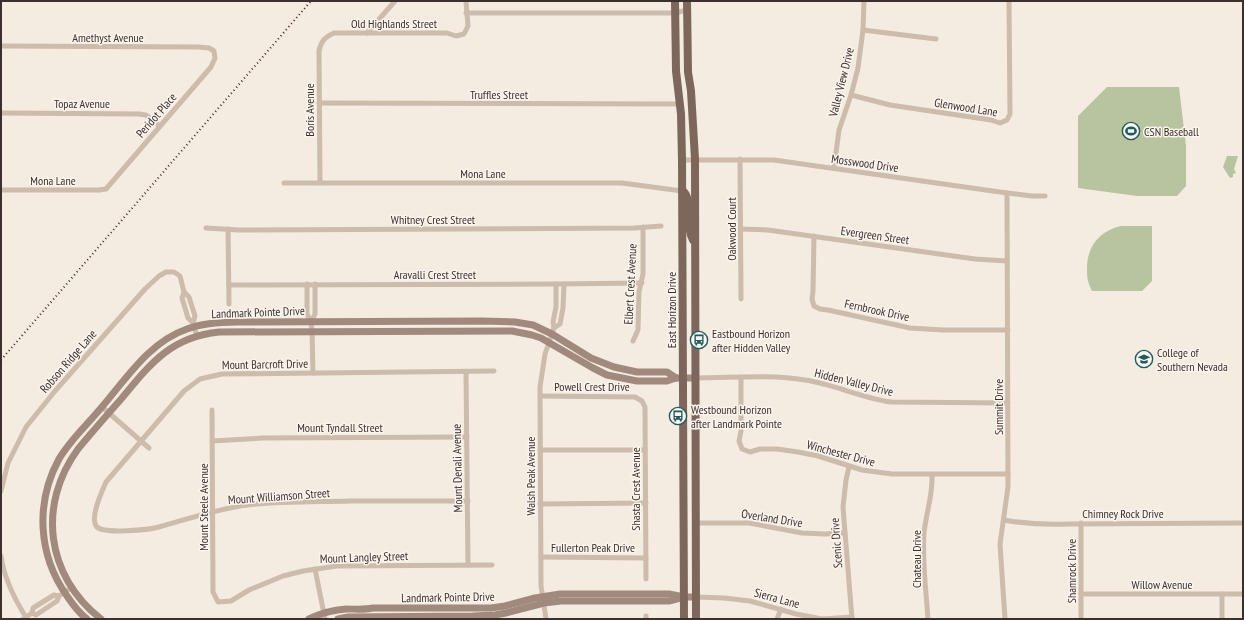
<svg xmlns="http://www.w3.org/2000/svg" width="1244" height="620" viewBox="0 0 1244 620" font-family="'PT Sans Narrow',sans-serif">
  <rect width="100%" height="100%" fill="#f4ebe1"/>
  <!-- green -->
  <g fill="#b8c4a0">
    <path d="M 1107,87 L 1179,87 L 1186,146 L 1186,186 L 1177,196 L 1137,196 L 1078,188 L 1078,116 Z"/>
    <path d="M 1227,156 L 1238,156 L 1234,169 L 1236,173 L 1233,174 L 1233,177 L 1230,178 L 1223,167 Z"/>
    <path d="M 1121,226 L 1152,226 L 1152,281 L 1142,291 L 1092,291 C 1087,281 1087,277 1087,266 C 1088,245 1100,231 1121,226 Z"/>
  </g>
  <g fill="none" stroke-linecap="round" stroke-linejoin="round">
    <!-- street -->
    <g stroke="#cdbbac" stroke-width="5">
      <path d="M 466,13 L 675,13 L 687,10"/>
      <path d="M 863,30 L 936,39"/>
      <path d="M 367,33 L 395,1"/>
      <path d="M 1,46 L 198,47 L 209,48 L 214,51 L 215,58 L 211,67 L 106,189 L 99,190 L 1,190"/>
      <path d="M 851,95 L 890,105 L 991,120 L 1000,123 L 1007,120 L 1010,114 L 1009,1"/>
      <path d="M 319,103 L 680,104"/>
      <path d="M 1,113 L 139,114 L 146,115 L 160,126"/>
      <path d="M 740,159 L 741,299"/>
      <path d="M 682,160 L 774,160 L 1007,193 L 1032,196 L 1045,196"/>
      <path d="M 834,168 L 839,130 L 851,95 L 858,68 L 863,30 L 864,1"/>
      <path d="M 284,183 L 622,183 L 682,191"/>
      <path d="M 320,183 L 319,51 C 321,41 325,37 334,33 L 447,33 L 456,36 L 464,34 L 468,26 L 466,1"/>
      <path d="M 206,228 L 239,230 L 634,228 L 661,226"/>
      <path d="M 228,229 L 229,304"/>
      <path d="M 740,229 L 768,230 L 975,259 L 1007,261"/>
      <path d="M 814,236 L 813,291 L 812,299 L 814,306 L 820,309 L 828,310 L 910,328 L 943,330 L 1008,330"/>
      <path d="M 307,284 L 307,314 L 311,322 L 312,331 L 313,373"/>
      <path d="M 229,285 L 556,284 L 642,283"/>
      <path d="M 184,292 L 182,298 L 188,318 L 193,323 L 197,336"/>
      <path d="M 311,322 L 315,314 L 315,284"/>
      <path d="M 554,328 L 560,324 L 563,308 L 564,284"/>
      <path d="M 633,341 L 638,330 L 639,292 L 643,274 L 643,227"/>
      <path d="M 466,372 L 468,565"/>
      <path d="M 741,377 L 741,431 L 739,441 L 742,449 L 750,452 L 760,449 L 777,449 L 798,452 L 818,456 L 862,470 L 892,474 L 1008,474"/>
      <path d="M 695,378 C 732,378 769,374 805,380 C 834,384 861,398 891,402 L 1008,403"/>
      <path d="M 540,396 L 635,397 L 642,401 L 645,407 L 646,579"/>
      <path d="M 102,407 L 149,448"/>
      <path d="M 212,410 L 213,592 L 218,602 L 231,601 L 249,590 L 283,576 L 303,571 L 337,566 L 492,565"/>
      <path d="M 212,441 L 263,438 L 467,437"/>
      <path d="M 540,450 L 645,450"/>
      <path d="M 849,467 L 846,480 L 843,507 L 852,619"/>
      <path d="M 1,491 L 8,463 L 26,427 L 55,391 L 145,289 L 159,276 L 166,272 L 174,272 L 180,276 L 184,292 L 189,297 L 195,316 L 193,323"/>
      <path d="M 468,501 C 428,501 389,501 350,501 C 315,502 281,501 247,505 C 217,509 188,519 159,527 C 149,530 103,534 97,527 C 89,519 102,491 106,482 L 184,391 L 200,379 L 222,374 L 494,371"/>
      <path d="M 540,504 L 646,503"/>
      <path d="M 1004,520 C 1026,524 1047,525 1069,524 L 1243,523"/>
      <path d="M 696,523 L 749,523 L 802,533 L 825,534 L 845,533"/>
      <path d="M 1,556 C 4,578 15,600 27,619"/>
      <path d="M 541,557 L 646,558"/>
      <path d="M 315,569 L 325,619"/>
      <path d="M 1081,594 L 1243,594"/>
      <path d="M 696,597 L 724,598 L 750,601 L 796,614 L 822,619 L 852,617"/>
      <path d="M 32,613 L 36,615 L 57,601 L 59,596 L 71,588"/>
      <path d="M 646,616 L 646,619"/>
      <path d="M 23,619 L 32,613 L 33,608 L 54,595 L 59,596"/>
      <path d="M 546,619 L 541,586 L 540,387 L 545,354 L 554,328 L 553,322 L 556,307 L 556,284"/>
      <path d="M 777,619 L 781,609"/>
      <path d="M 928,619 C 926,590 922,561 924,533 C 926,513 933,495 932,475"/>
      <path d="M 1005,619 L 1000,544 L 1008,487 L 1007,193"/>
      <path d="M 1081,619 L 1081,523"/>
      <path d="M 1222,619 L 1222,594"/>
    </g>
    <!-- secondary -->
    <g stroke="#a18a7d" stroke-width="7">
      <path d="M 87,619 C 79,613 73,605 67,596 C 38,555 35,503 59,459 C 70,440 87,425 101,408 C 126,379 149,342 187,329 C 203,323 220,322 237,322 L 482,321 L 515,322 L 533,325 L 552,334 L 591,358 L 614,367 L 637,372 L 667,372 L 676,378"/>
      <path d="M 101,619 C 46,576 37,505 78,449 C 92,432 107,415 122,398 C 151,363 171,337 219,332 L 512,331 L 532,335 L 541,338 L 593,368 L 607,375 L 637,381 L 667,381 L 676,378 L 695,378"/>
      <path d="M 309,619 C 321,613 333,610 346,609 C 355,609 364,610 373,608 L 491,608 L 505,606 L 535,598 L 560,594 L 669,594 L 684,597 L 696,597"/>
      <path d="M 338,619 L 348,617 L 473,616 L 495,615 L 506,613 L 544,603 L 561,601 L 669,601 L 684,597"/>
    </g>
    <!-- primary -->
    <g stroke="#7d675c" stroke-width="8">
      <path d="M 675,1 L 676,71 L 681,114 L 682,160 L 684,619"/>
      <path d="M 687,1 L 688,72 L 691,91 L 695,159 L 696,619"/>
      <path d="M 684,192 C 693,202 685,226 693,240"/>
    </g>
    <!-- rail -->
    <path stroke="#3b302b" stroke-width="2" stroke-dasharray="1 3" stroke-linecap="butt" d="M 1,360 L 311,1"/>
  </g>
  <!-- icons -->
  <defs>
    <symbol id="stadium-ring" viewBox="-11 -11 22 22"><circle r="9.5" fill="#fbf5ee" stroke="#1f5a5e" stroke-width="1.5"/><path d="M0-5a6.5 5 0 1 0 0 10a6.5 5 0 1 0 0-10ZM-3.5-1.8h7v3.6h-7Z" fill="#1f5a5e"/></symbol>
    <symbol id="bus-ring" viewBox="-11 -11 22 22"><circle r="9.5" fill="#fbf5ee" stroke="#1f5a5e" stroke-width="1.5"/><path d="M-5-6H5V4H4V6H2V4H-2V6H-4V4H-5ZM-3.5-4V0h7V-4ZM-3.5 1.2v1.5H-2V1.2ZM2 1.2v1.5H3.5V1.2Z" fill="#1f5a5e"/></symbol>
    <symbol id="university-ring" viewBox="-11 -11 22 22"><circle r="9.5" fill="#fbf5ee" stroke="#1f5a5e" stroke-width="1.5"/><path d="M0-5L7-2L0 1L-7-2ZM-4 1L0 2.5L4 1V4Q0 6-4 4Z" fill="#1f5a5e"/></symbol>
  </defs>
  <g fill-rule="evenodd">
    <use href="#stadium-ring" x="1121" y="121" width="20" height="20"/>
    <use href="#bus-ring" x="689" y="330" width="20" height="20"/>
    <use href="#university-ring" x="1134" y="349" width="20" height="20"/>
    <use href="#bus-ring" x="668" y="406" width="20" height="20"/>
  </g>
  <g text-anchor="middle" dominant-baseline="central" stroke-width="3" stroke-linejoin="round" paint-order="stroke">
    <!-- street labels -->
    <g font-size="12" fill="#3b302b" stroke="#fbf5ee">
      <text x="394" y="23">Old Highlands Street</text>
      <text x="108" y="37">Amethyst Avenue</text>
      <text transform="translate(841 82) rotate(-76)">Valley View Drive</text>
      <text x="499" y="94">Truffles Street</text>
      <text x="82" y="103">Topaz Avenue</text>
      <text transform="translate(966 107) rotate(9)">Glenwood Lane</text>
      <text transform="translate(309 110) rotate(-90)">Boris Avenue</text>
      <text transform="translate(156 115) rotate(-49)">Peridot Place</text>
      <text transform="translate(865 163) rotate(8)">Mosswood Drive</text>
      <text x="483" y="173">Mona Lane</text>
      <text x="53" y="180">Mona Lane</text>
      <text x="433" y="219">Whitney Crest Street</text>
      <text transform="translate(731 229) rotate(-90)">Oakwood Court</text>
      <text transform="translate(875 235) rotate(8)">Evergreen Street</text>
      <text x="435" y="274">Aravalli Crest Street</text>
      <text transform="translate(630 284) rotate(-87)">Elbert Crest Avenue</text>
      <text transform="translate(671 310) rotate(-90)">East Horizon Drive</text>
      <text transform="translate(877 310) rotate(12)">Fernbrook Drive</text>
      <text transform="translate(258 312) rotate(-2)">Landmark Pointe Drive</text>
      <text transform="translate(68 361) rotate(-49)">Robson Ridge Lane</text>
      <text transform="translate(265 364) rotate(-1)">Mount Barcroft Drive</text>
      <text transform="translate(854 382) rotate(14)">Hidden Valley Drive</text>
      <text x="592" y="386">Powell Crest Drive</text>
      <text transform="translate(998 407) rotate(-90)">Summit Drive</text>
      <text x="340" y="427">Mount Tyndall Street</text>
      <text transform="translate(841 453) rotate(15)">Winchester Drive</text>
      <text transform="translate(457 468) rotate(-91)">Mount Denali Avenue</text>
      <text transform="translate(530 476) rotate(-90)">Walsh Peak Avenue</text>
      <text transform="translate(635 489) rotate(-90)">Shasta Crest Avenue</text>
      <text transform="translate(279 496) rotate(-4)">Mount Williamson Street</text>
      <text transform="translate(203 507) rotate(-90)">Mount Steele Avenue</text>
      <text x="1123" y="513">Chimney Rock Drive</text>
      <text transform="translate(772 518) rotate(9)">Overland Drive</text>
      <text transform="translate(836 543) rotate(-94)">Scenic Drive</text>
      <text x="593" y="547">Fullerton Peak Drive</text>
      <text transform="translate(364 557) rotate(-2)">Mount Langley Street</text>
      <text transform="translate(916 559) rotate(-90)">Chateau Drive</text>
      <text transform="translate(1071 571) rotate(-90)">Shamrock Drive</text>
      <text x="1162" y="584">Willow Avenue</text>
      <text transform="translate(448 597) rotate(-1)">Landmark Pointe Drive</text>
      <text transform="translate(777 598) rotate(15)">Sierra Lane</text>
    </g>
    <!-- poi labels -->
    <g font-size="12" fill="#3b302b" stroke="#fbf5ee" text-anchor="start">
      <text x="1144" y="131">CSN Baseball</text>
      <text x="712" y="333">Eastbound Horizon<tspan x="712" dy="14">after Hidden Valley</tspan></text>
      <text x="1157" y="352">College of<tspan x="1157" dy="14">Southern Nevada</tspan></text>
      <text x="691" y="409">Westbound Horizon<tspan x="691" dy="14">after Landmark Pointe</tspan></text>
    </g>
  </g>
  <!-- border -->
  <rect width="1244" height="620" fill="none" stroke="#3b302b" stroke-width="4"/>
</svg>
